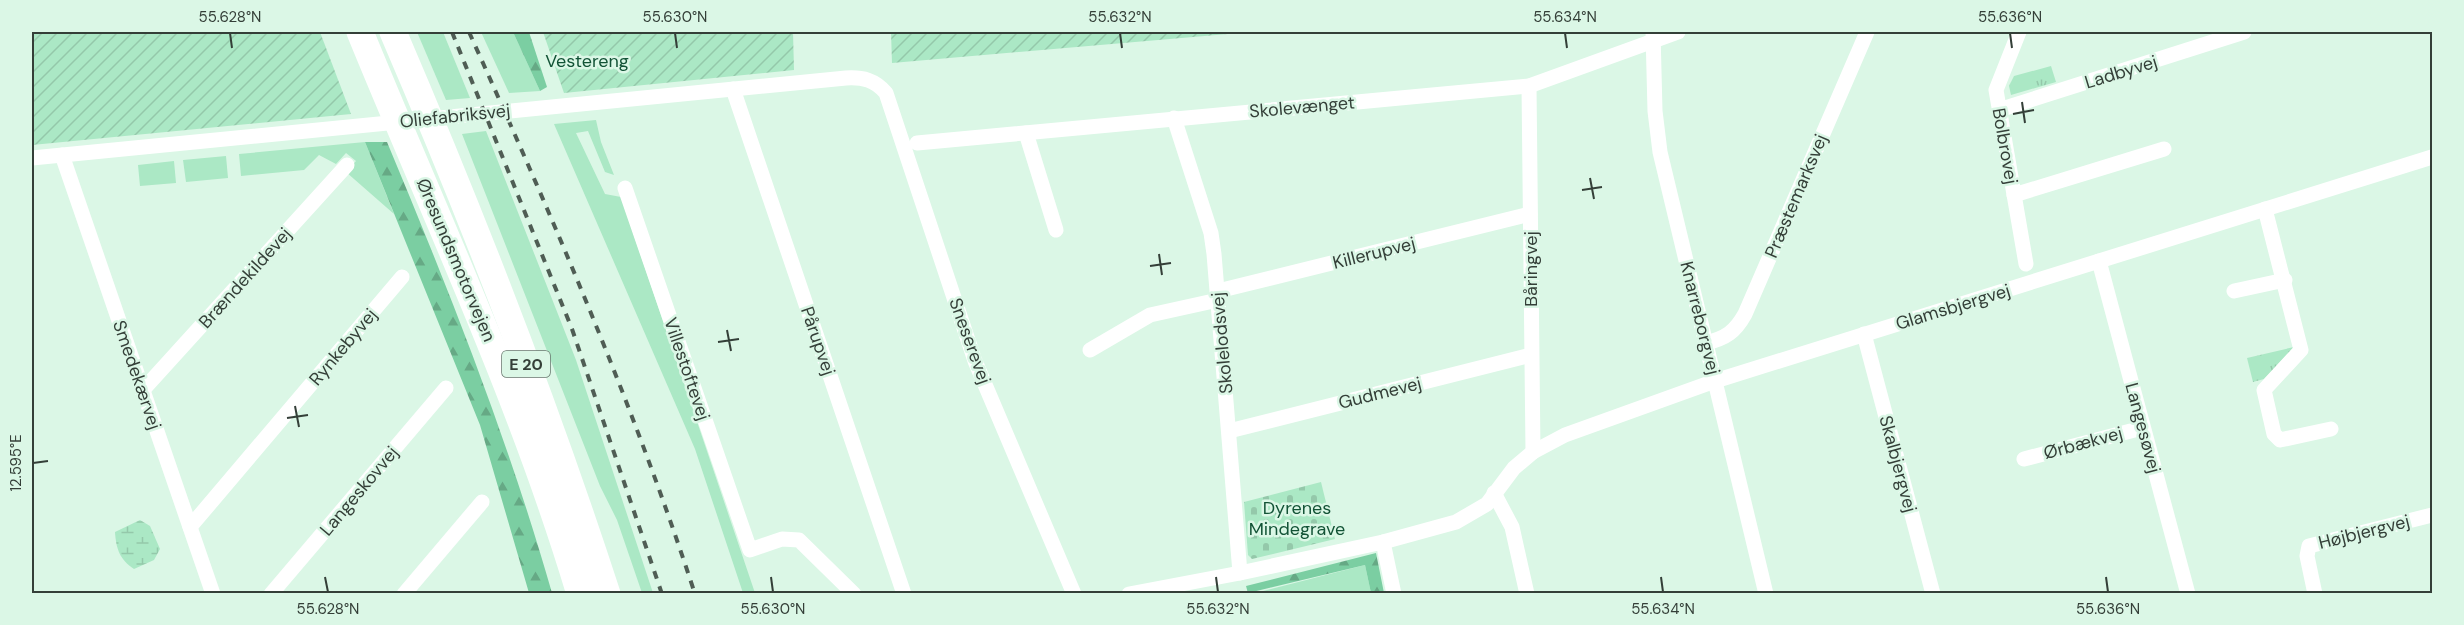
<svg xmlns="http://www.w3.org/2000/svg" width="2464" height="625" viewBox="0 0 2464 625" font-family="'DM Sans',sans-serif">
  <defs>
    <pattern id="forest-firs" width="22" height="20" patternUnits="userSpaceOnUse" patternTransform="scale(1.5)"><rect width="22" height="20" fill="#7bcea2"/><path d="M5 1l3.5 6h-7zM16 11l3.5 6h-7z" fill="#66a985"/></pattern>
    <pattern id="wetland-marsh" width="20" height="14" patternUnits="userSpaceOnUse" patternTransform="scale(1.5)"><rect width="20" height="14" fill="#abe8c5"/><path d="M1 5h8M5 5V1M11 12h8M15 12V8" fill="none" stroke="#94c8aa"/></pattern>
    <pattern id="cemetery-stones" width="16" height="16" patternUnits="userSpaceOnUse" patternTransform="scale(1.5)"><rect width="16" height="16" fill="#abe8c5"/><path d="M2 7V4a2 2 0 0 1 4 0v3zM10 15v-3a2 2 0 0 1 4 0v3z" fill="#94c8aa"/></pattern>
    <pattern id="park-tufts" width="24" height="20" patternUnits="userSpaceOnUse" patternTransform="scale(1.5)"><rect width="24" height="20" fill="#abe8c5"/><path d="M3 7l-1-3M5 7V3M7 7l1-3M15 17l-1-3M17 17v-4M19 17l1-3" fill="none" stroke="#94c8aa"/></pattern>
    <pattern id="garden-furrows" width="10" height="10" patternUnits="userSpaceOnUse" patternTransform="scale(1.5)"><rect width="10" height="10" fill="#abe8c5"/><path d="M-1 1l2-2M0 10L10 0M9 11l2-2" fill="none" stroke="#94c8aa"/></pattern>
  </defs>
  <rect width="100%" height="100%" fill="#dbf7e6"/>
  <!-- grass -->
  <g fill="#abe8c5">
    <path d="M 417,32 L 443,32 L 470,98 L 446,100 Z"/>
    <path d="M 481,32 L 513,32 L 540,91 L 509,93 Z"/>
    <path d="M 596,120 L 601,142 L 614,175 L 605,172 L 588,131 L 576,133 L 605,194 L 621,197 L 755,593 L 743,593 L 695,449 L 554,124 Z"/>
    <path d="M 486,131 L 576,360 L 653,593 L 642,593 L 617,520 L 600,486 L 462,134 Z"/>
    <path d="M 365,142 L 394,214 L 346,172 L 356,161 L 346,153 L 336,164 L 319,155 L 304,170 L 241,176 L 239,154 Z"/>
    <path d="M 226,156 L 228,178 L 186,182 L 183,160 Z"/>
    <path d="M 174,161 L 176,183 L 140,186 L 138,165 Z"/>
    <path d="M 1365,565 L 1371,593 L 1251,594 Z"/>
  </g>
  <!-- forest -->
  <g fill="url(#forest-firs)">
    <path d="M 513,32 L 529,32 L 547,87 L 540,91 Z"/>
    <path d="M 365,142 L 387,142 C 449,290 508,439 552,593 L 529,593 L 480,425 Z"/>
    <path d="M 1376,553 L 1384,593 L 1371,593 L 1365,565 L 1248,593 L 1246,586 Z"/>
  </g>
  <!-- wetland -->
  <path fill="url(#wetland-marsh)" d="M 140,520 L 150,526 L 160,549 L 154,560 L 134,569 C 120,560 116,549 115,532 Z"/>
  <!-- cemetery -->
  <path fill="url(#cemetery-stones)" d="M 1321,482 L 1335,539 L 1252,559 L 1248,555 L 1244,502 Z"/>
  <!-- park -->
  <g fill="url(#park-tufts)">
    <path d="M 2051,66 L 2056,82 L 2011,95 L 2009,86 L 2014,76 Z"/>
    <path d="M 2294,347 L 2264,379 L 2253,382 L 2247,358 Z"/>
  </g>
  <!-- garden -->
  <g fill="url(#garden-furrows)">
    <path d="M 32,32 L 320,32 L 351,114 L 32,145 Z"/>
    <path d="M 543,32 L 793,32 L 794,70 L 564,93 Z"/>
    <path d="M 891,32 L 1251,32 L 892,63 Z"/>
  </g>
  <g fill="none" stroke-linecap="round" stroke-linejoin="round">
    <!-- minor -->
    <g stroke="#fff" stroke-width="15">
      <path d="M 1653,32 L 1655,111 L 1660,152 L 1766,594"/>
      <path d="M 2019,32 L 1996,90 L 2026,264"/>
      <path d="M 1529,86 L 1533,452"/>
      <path d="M 733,89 L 904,594"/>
      <path d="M 1999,110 L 2244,32"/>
      <path d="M 1174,118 L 1211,233 L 1214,254 L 1240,573"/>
      <path d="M 1026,133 L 1056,230"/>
      <path d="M 917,143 L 1529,86 L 1678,32"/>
      <path d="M 62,155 L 213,594"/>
      <path d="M 32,158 L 846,78 C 863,77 875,80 886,93 L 975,361 L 1074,594"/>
      <path d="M 625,188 L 750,550 L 782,539 L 799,540 L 854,594"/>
      <path d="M 2014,195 L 2164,149"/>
      <path d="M 2265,209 L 2301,350 L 2264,390 L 2274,434 L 2280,440 L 2331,429"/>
      <path d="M 2099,261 L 2188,594"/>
      <path d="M 1218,291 L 1530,214"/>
      <path d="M 2234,291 L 2285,280"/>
      <path d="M 1864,334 L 1933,594"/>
      <path d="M 1706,343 C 1726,338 1735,332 1745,314 L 1867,32"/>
      <path d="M 1090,350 L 1150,315 L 1218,300"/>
      <path d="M 142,391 L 347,165"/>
      <path d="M 1229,431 L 1531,355"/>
      <path d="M 2024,459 L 2142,428"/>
      <path d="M 1494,493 L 1512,527 L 1527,594"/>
      <path d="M 190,527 L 402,277"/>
      <path d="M 1383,542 L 1394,594"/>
      <path d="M 271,594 L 446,388"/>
      <path d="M 404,594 L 482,502"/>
      <path d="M 1129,594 L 1240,573 L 1383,542 L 1456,522 L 1487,504 L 1514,468 L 1533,452 L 1565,435 L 1715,381 L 2432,157"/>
      <path d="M 2315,594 L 2307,556 L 2309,546 L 2432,515"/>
    </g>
    <!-- motorway -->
    <g stroke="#fff" stroke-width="27">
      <path d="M 360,32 C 436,218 522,400 580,594"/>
      <path d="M 393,32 C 472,216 545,403 607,594"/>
    </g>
    <!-- rail -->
    <g stroke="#4f5d54" stroke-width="4" stroke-dasharray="8 8" stroke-linecap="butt">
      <path d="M 452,32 L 572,329 L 662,594"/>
      <path d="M 469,32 C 552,216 632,401 695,594"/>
    </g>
  </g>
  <!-- ticks -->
  <path fill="none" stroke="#343f38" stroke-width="2" d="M 230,33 L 232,48M 675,33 L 677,48M 1120,33 L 1122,48M 1565,33 L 1567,48M 2010,33 L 2012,48M 2022,102 L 2025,123M 2013,114 L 2034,110M 1590,178 L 1594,199M 1582,190 L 1602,187M 1159,254 L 1162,275M 1150,266 L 1171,263M 727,330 L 731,351M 718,342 L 739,339M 295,406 L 299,427M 287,418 L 308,415M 33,463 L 48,461M 325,577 L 328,592M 771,577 L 773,592M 1216,577 L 1218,592M 1661,577 L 1663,592M 2106,577 L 2108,592"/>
  <g text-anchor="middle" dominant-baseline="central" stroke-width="5" stroke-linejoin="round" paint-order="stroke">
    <!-- shield labels -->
    <rect fill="#dbf7e6" stroke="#66766c" stroke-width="1.5" x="502" y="351" width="48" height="26" rx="4.5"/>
    <g font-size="16" font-weight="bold" fill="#343f38">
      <text x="526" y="364">E 20</text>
    </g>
    <!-- park labels -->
    <g font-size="18" fill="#125336" stroke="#dbf7e6">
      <text x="587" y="61">Vestereng</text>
      <text x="1297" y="508">Dyrenes<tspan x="1297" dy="21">Mindegrave</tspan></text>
    </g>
    <!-- street labels -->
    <g font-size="18" fill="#343f38" stroke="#dbf7e6">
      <text transform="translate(2121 72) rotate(-17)">Ladbyvej</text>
      <text transform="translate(1302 107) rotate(-5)">Skolevænget</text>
      <text transform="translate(455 116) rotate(-6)">Oliefabriksvej</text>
      <text transform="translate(2005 146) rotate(80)">Bolbrovej</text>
      <text transform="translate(1796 196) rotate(-67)">Præstemarksvej</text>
      <text transform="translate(1374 253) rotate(-14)">Killerupvej</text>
      <text transform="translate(456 260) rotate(67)">Øresundsmotorvejen</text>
      <text transform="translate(1531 269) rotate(-90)">Båringvej</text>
      <text transform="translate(245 278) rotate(-48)">Brændekildevej</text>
      <text transform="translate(1953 307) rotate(-17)">Glamsbjergvej</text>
      <text transform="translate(1700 318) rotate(76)">Knarreborgvej</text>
      <text transform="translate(818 341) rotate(71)">Pårupvej</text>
      <text transform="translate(970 341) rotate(70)">Sneserevej</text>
      <text transform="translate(1222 343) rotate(-95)">Skolelodsvej</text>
      <text transform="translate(343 347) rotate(-50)">Rynkebyvej</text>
      <text transform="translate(687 369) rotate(71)">Villestoftevej</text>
      <text transform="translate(137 375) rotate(71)">Smedekærvej</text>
      <text transform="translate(1380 393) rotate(-14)">Gudmevej</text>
      <text transform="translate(2143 428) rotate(75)">Langesøvej</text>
      <text transform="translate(2083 443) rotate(-15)">Ørbækvej</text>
      <text transform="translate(1898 464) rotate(75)">Skalbjergvej</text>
      <text transform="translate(359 491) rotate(-50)">Langeskovvej</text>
      <text transform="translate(2364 532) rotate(-14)">Højbjergvej</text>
    </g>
  </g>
  <!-- border -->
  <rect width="2464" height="625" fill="none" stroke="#dbf7e6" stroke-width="66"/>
  <rect x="33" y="33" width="2398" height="559" fill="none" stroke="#343f38" stroke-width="2"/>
  <g font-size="15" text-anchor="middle" fill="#343f38">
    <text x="230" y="22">55.628°N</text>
    <text x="675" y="22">55.630°N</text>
    <text x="1120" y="22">55.632°N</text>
    <text x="1565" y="22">55.634°N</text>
    <text x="2010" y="22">55.636°N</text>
    <text transform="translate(16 463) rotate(-90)" y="5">12.595°E</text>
    <text x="328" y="614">55.628°N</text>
    <text x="773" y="614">55.630°N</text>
    <text x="1218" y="614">55.632°N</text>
    <text x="1663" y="614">55.634°N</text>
    <text x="2108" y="614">55.636°N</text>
  </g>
</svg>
